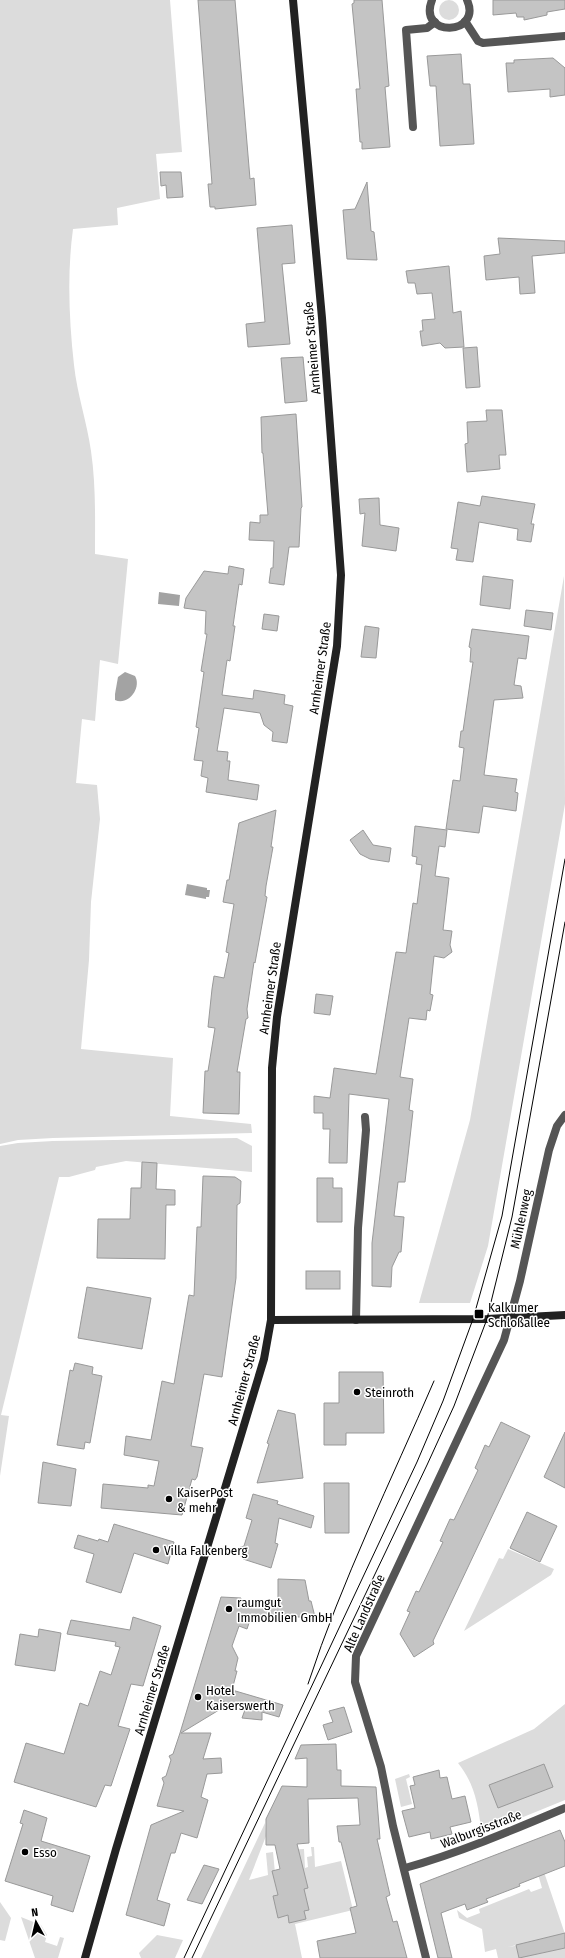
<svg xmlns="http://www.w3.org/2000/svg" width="565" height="1958" viewBox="0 0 565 1958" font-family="'Fira Sans Condensed',sans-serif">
  <rect width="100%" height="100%" fill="#fff"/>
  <!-- green -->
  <g fill="#dcdcdc">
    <circle cx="449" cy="10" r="10"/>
    <path d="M 0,0 L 170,0 L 182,152 L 156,154 L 160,199 L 117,208 L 118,225 L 73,229 C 67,273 69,320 74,365 C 77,394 87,422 91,451 C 96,485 95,519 95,554 L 128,559 L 118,664 L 100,660 L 95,721 L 82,719 L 76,783 L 97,785 L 100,819 L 91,902 L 89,960 L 81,1049 L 173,1058 L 170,1116 L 251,1124 L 252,1133 L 53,1138 L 18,1140 L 0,1144 Z"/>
    <path d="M 564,576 L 565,804 L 488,1246 L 470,1303 L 419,1303 L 470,1120 Z"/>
    <path d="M 237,1138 L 252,1146 L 252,1172 L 126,1161 L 96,1167 L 95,1170 L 69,1177 L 59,1177 L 1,1415 L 9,1416 L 0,1476 L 0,1146 L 18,1143 L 53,1141 Z"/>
    <path d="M 508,1549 L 554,1569 L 551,1575 L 464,1631 L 499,1558 L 503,1559 Z"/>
    <path d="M 565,1704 L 565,1800 L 489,1831 L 481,1829 C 478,1803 474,1783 458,1763 L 534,1729 Z"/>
    <path d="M 409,1774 L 410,1777 L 406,1779 L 412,1804 L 401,1807 L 395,1779 Z"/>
    <path d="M 265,1823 L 266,1836 L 249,1880 L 268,1875 L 266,1853 L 273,1852 L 275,1873 L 290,1870 L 288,1850 L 304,1849 L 305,1868 L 308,1867 L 307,1857 L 312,1856 L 311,1847 L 314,1847 L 315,1867 L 341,1861 L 353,1910 L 295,1924 L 302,1958 L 201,1958 Z"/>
    <path d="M 544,1872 L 565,1934 L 508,1947 L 535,1943 L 535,1954 L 565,1948 L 565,1958 L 498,1958 L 496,1949 L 485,1952 L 482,1929 L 459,1918 L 457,1910 L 467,1918 L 480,1913 L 479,1909 L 529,1889 L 531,1892 L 542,1888 L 538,1874 Z"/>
    <path d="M 0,1902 L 11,1918 L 5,1941 L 0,1940 Z"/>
    <path d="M 21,1917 L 41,1925 L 47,1935 L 45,1942 L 57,1946 L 60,1937 L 64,1938 L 58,1958 L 35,1958 Z"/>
    <path d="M 157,1935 L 183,1940 L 175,1958 L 141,1958 L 139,1953 Z"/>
  </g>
  <!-- water -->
  <g fill="#a3a3a3">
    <path d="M 159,592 L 180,595 L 179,606 L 158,604 Z"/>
    <path d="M 125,672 L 135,676 C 142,688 128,706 115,700 L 115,694 L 118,677 Z"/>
    <path d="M 187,884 L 207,888 L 207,890 L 210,890 L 209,897 L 206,897 L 206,899 L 185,895 Z"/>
  </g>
  <!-- building -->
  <g fill="#c4c4c4" stroke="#999">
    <path d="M 198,0 L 235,0 L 250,179 L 254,178 L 256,205 L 215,209 L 215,207 L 210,207 L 208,184 L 212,184 Z"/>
    <path d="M 354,0 L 382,0 L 389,86 L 385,87 L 390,147 L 362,149 L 362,142 L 360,142 L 356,89 L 360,89 L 352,4 L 354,3 Z"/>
    <path d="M 493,0 L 565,0 L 565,9 L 547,12 L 547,15 L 524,20 L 524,17 L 517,17 L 516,13 L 493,15 Z"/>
    <path d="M 461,54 L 463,84 L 470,84 L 474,144 L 440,146 L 436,86 L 430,86 L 427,56 Z"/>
    <path d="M 553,58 L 565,68 L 565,95 L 550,97 L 550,89 L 508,92 L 506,63 L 514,63 L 514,60 Z"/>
    <path d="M 160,172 L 181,172 L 183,197 L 167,198 L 166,185 L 161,186 Z"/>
    <path d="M 367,182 L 371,231 L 374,232 L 377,260 L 347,259 L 343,210 L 355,209 Z"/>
    <path d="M 292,225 L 295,263 L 282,264 L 290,344 L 248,347 L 246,324 L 265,322 L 257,228 Z"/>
    <path d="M 498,238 L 565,241 L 565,253 L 532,256 L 535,293 L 520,294 L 519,277 L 486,280 L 484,256 L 500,254 Z"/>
    <path d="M 449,266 L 453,313 L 461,311 L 464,347 L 445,348 L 440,343 L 422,346 L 420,331 L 423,331 L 422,320 L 435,319 L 432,293 L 417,294 L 415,283 L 408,283 L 406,271 Z"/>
    <path d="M 477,347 L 480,387 L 466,388 L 463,348 Z"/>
    <path d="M 303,357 L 307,401 L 285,403 L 281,358 Z"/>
    <path d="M 486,410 L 502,410 L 506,455 L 499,455 L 500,469 L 467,472 L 465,444 L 468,443 L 467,422 L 487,421 Z"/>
    <path d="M 296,414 L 302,507 L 301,508 L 299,547 L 289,547 L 284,585 L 269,583 L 271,568 L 273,568 L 274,541 L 249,540 L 250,522 L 260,523 L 260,515 L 268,515 L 263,453 L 262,453 L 261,417 Z"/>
    <path d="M 482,496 L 535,504 L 531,524 L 534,524 L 531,542 L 517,540 L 518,529 L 479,522 L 473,562 L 456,560 L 458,549 L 451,548 L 458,502 L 480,506 Z"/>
    <path d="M 379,498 L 380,525 L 399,528 L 396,551 L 362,546 L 365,513 L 360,514 L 359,499 Z"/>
    <path d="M 229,566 L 244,569 L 242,585 L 239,584 L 233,626 L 235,626 L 230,661 L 227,660 L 222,695 L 253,699 L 254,690 L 285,695 L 284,704 L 293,706 L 287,743 L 272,741 L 273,732 L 264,725 L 260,713 L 224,708 L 217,751 L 228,752 L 227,761 L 230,761 L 228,780 L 259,785 L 257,800 L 206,792 L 208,778 L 201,776 L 203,761 L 194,760 L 199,728 L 196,727 L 204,672 L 201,671 L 207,634 L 205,634 L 206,611 L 184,608 L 186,598 L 204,571 L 228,574 Z"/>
    <path d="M 483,576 L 513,580 L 510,609 L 480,605 Z"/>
    <path d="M 526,610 L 553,613 L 551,630 L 524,626 Z"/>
    <path d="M 264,614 L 279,616 L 277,631 L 262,629 Z"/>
    <path d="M 365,626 L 379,628 L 376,658 L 361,657 Z"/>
    <path d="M 472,629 L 529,636 L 526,659 L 518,658 L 514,685 L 521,686 L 523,698 L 494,700 L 484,775 L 517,779 L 515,792 L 518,793 L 516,811 L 483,806 L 479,833 L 446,829 L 453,780 L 460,781 L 464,748 L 459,747 L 461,731 L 463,731 L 473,662 L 470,662 L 471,648 L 469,647 Z"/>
    <path d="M 276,810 L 271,847 L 273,847 L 266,886 L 265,896 L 267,897 L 255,963 L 254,962 L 247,1009 L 248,1018 L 246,1019 L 237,1072 L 240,1072 L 239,1114 L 203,1113 L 205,1071 L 208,1071 L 215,1028 L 208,1027 L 212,989 L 214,976 L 224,978 L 229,953 L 226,952 L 234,904 L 223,902 L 227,880 L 229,880 L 239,823 Z"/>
    <path d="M 415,826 L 447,830 L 445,847 L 439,846 L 435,876 L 449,878 L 443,930 L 452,931 L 450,945 L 452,952 L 444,958 L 434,956 L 430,994 L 433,995 L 430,1011 L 427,1010 L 426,1020 L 409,1018 L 400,1077 L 413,1079 L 409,1110 L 413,1111 L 405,1182 L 398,1182 L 394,1216 L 404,1217 L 401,1252 L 399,1252 L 392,1267 L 391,1287 L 372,1286 L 372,1243 L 389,1099 L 349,1094 L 347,1163 L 329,1163 L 330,1129 L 323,1129 L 323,1113 L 314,1113 L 314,1096 L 330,1098 L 334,1068 L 376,1074 L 396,952 L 406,953 L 413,903 L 417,904 L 422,865 L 416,864 L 417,857 L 412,856 Z"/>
    <path d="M 363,830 L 373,845 L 391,848 L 389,862 L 370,859 L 360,854 L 350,840 Z"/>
    <path d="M 316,994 L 333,996 L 330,1015 L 314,1013 Z"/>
    <path d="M 142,1162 L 157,1163 L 156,1189 L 175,1190 L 175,1205 L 166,1205 L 165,1259 L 97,1258 L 98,1219 L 130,1219 L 131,1188 L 141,1188 Z"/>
    <path d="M 203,1176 L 235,1177 L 241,1181 L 240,1203 L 237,1205 L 236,1278 L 222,1377 L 204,1374 L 191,1446 L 203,1448 L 197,1477 L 195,1480 L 192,1479 L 182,1515 L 101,1508 L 103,1484 L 148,1488 L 148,1485 L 154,1486 L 159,1461 L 124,1455 L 126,1436 L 151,1440 L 162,1381 L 174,1384 L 189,1295 L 194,1296 L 197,1227 L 201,1227 Z"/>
    <path d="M 317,1178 L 333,1178 L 333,1188 L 342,1188 L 342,1222 L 317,1222 Z"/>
    <rect x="306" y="1271" width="34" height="18"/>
    <path d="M 87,1287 L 151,1298 L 142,1349 L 78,1338 Z"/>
    <path d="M 75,1363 L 93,1367 L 92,1374 L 102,1376 L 90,1443 L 85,1442 L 84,1449 L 57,1445 L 70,1370 L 73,1371 Z"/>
    <path d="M 339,1372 L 383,1372 L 384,1433 L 346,1433 L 346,1445 L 324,1445 L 324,1403 L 339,1403 Z"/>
    <path d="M 278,1410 L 295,1414 L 303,1478 L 257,1483 L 269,1444 L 267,1443 Z"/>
    <path d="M 501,1422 L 530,1436 L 433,1641 L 434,1644 L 414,1657 L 400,1634 L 410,1612 L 407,1611 L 416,1591 L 419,1592 L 443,1542 L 440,1541 L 450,1519 L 454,1520 L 478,1470 L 475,1468 L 485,1445 L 489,1447 Z"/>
    <path d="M 565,1432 L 565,1488 L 544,1477 Z"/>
    <path d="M 43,1462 L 76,1469 L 71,1506 L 38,1503 Z"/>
    <path d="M 324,1483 L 349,1483 L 349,1533 L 325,1533 Z"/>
    <path d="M 253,1494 L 278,1501 L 277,1504 L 314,1516 L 311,1528 L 279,1518 L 275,1543 L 278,1544 L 271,1568 L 243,1559 L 235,1549 L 244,1546 L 252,1520 L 246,1518 Z"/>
    <path d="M 527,1512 L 557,1526 L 540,1562 L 510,1548 Z"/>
    <path d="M 114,1524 L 174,1542 L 168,1564 L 134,1553 L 121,1593 L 86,1582 L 94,1554 L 74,1548 L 78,1535 L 98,1541 L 99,1539 L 108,1542 Z"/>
    <path d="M 278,1579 L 305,1580 L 309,1601 L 311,1601 L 315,1617 L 251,1617 L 247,1629 L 239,1626 L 232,1646 L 238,1658 L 235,1671 L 237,1671 L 232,1690 L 283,1705 L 279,1717 L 262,1712 L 262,1720 L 242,1718 L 246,1707 L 221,1701 L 219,1710 L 181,1733 L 211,1733 L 203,1759 L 221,1758 L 222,1773 L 207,1774 L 201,1797 L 208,1800 L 197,1838 L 181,1833 L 175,1853 L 171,1853 L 157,1900 L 170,1904 L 164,1926 L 126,1915 L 151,1825 L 184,1811 L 157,1806 L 164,1783 L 162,1778 L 166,1776 L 171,1760 L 169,1756 L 173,1754 L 180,1733 L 221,1597 L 241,1598 L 241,1603 L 278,1604 Z"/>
    <path d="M 133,1617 L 161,1626 L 143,1686 L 131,1684 L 118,1726 L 130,1729 L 111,1786 L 105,1785 L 96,1807 L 14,1782 L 26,1743 L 64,1754 L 80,1703 L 88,1706 L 100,1671 L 111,1675 L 120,1647 L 115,1646 L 116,1642 L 67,1634 L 71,1620 L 130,1630 Z"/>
    <path d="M 39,1629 L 61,1633 L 55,1671 L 15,1665 L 20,1634 L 38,1637 Z"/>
    <path d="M 344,1707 L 352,1732 L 328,1740 L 323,1725 L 333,1722 L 329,1711 Z"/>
    <path d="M 336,1744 L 337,1770 L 341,1770 L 341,1786 L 376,1787 L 380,1839 L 377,1839 L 390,1895 L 386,1897 L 393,1922 L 397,1921 L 407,1958 L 320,1958 L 317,1941 L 356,1933 L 350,1908 L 357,1906 L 341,1842 L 339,1842 L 337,1826 L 360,1825 L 358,1798 L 308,1799 L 309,1843 L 297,1844 L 308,1888 L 304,1889 L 309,1910 L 304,1911 L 306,1919 L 289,1923 L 288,1915 L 278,1918 L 273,1896 L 278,1895 L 272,1871 L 280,1869 L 275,1845 L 266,1845 L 266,1819 L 282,1786 L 307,1787 L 307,1758 L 295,1759 L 301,1745 Z"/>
    <path d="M 544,1764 L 553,1787 L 498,1808 L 489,1785 Z"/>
    <path d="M 439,1770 L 440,1778 L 447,1777 L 452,1799 L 465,1796 L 471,1822 L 450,1827 L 452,1834 L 431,1839 L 430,1832 L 409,1837 L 402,1811 L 415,1808 L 410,1786 L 415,1785 L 413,1777 Z"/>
    <path d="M 24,1810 L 47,1818 L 41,1841 L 90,1856 L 73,1912 L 51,1905 L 53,1896 L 5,1881 L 23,1824 L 20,1823 Z"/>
    <path d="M 560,1830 L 565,1842 L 565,1866 L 519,1884 L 520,1886 L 486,1899 L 488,1902 L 467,1910 L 465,1904 L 441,1913 L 452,1958 L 438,1958 L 420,1884 Z"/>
    <path d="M 204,1865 L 219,1869 L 202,1904 L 187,1900 Z"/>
    <path d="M 565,1933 L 565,1948 L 519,1958 L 516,1945 Z"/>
  </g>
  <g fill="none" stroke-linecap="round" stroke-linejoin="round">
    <!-- minor -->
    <g stroke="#555" stroke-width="8">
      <path d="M 432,0 C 417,38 483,36 467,0"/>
      <path d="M 465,21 L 478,41 L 483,43 L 565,36"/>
      <path d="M 413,127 L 406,30 L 427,28 L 435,22"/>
      <path d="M 356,1320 L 358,1228 L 366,1130 L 365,1117"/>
      <path d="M 405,1868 C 459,1853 513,1830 565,1808"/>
      <path d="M 426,1958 L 393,1826 L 381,1767 L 355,1682 L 356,1656 L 504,1340 L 520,1281 L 549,1150 L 557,1126 L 565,1115"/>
    </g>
    <!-- secondary -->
    <g stroke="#222" stroke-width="8">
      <path d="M 271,1320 L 487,1319 L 565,1315"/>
      <path d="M 85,1958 L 116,1849 L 264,1359 L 271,1320 L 272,1068 L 277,1017 L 337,646 L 341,575 L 322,318 L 293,0"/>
    </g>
    <!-- tram -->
    <g stroke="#000" stroke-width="1">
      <path d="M 308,1684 C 342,1580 391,1481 434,1381"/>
      <path d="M 184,1958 L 417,1462 L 443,1401 L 473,1319 L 502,1216 L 565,859"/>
      <path d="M 192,1958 L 427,1465 L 454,1406 L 487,1319 L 492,1298 L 512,1217 L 565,922"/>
    </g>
  </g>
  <!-- markers -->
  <g fill="#000" stroke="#fff" stroke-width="1.5">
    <rect x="474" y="1309" width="10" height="10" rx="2"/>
    <circle cx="357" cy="1392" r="4"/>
    <circle cx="169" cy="1499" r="4"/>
    <circle cx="156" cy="1550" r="4"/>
    <circle cx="229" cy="1609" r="4"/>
    <circle cx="198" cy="1697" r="4"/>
    <circle cx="25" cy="1852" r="4"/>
  </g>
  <g text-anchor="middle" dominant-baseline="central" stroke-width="3" stroke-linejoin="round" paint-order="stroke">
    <!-- street labels -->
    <g font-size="13" fill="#000" stroke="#fff">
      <text transform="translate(312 348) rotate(-95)">Arnheimer Straße</text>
      <text transform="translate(320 668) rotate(-82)">Arnheimer Straße</text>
      <text transform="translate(270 988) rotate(-82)">Arnheimer Straße</text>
      <text transform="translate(521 1219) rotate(-78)">Mühlenweg</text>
      <text transform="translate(244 1380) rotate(-75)">Arnheimer Straße</text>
      <text transform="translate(364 1613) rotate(-66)">Alte Landstraße</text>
      <text transform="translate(152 1690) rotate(-73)">Arnheimer Straße</text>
      <text transform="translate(481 1829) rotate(-21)">Walburgisstraße</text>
    </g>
    <!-- poi labels -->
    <g font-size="13" fill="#000" stroke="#fff" text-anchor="start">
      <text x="488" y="1307">Kalkumer<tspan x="488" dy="15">Schloßallee</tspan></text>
      <text x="365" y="1392">Steinroth</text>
      <text x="177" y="1492">KaiserPost<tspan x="177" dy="15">&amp; mehr</tspan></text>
      <text x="164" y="1550">Villa Falkenberg</text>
      <text x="237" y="1602">raumgut<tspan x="237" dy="15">Immobilien GmbH</tspan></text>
      <text x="206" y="1690">Hotel<tspan x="206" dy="15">Kaiserswerth</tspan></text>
      <text x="33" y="1852">Esso</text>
    </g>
  </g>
  <!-- north arrow -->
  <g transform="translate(36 1922) rotate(352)" stroke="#ffffff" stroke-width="3" paint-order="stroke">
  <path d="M0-3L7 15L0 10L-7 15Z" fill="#000000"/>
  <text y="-6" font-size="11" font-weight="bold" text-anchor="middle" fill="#000000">N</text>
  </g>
</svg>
